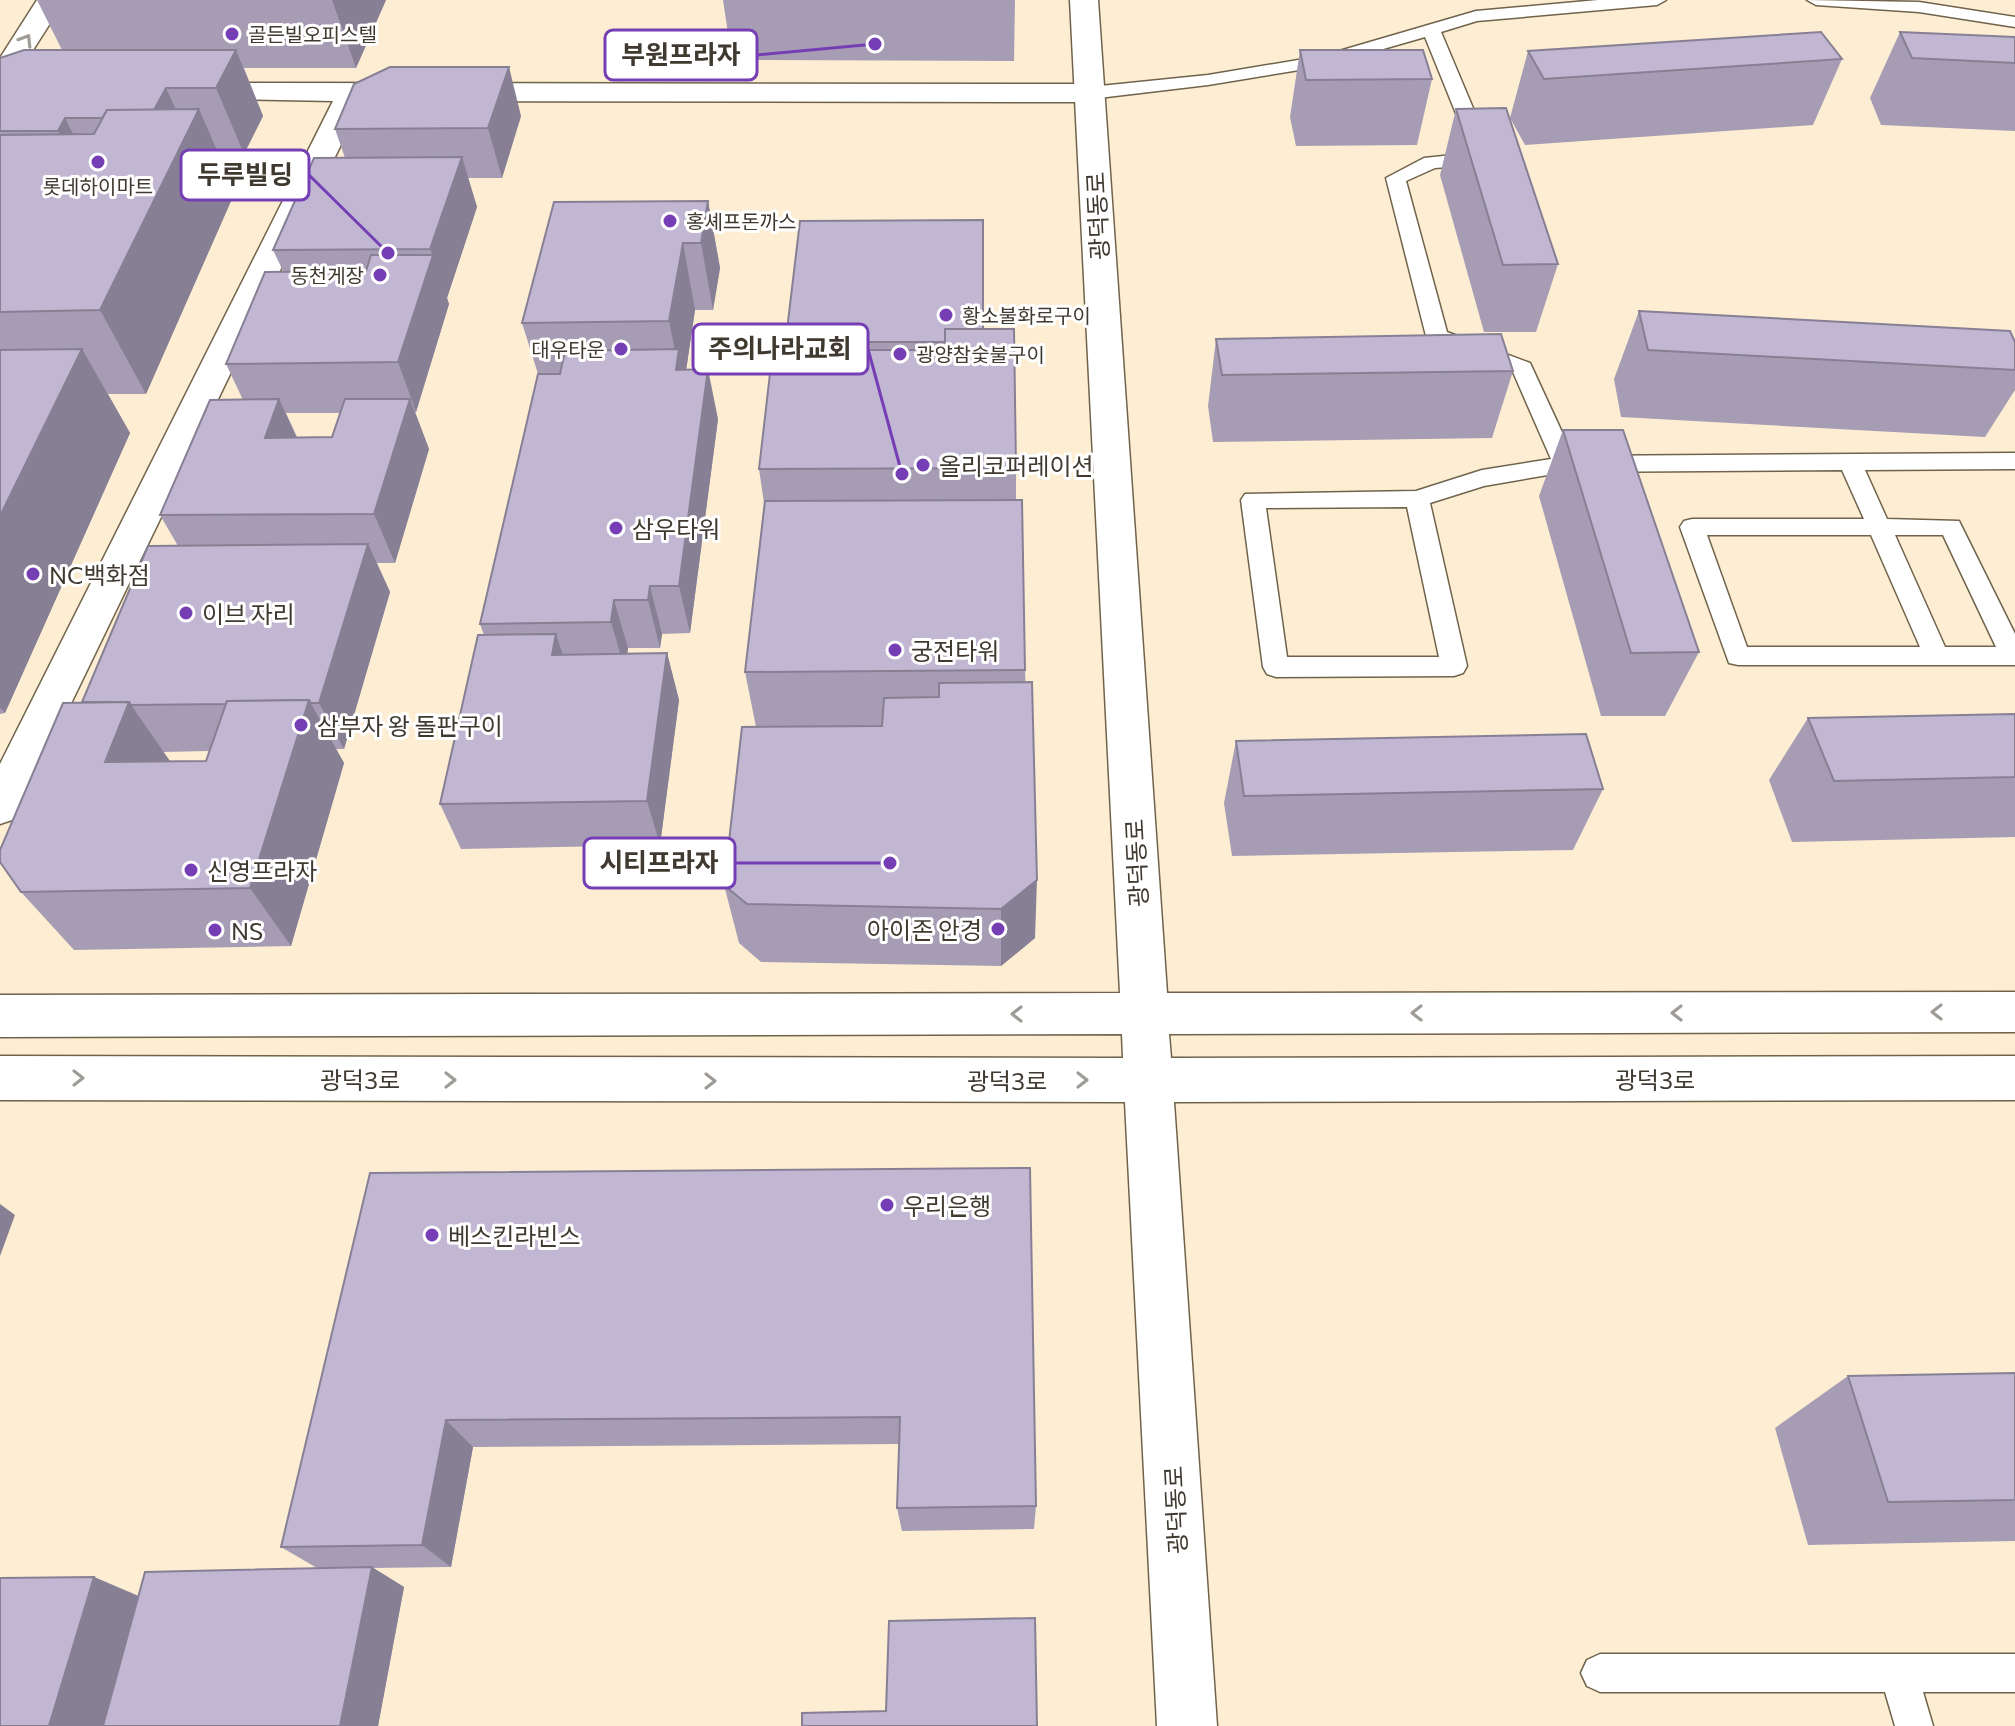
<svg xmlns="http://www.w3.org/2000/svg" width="2015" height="1726" viewBox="0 0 2015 1726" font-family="Commissioner,'Noto Sans KR',sans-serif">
  <rect width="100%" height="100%" fill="#fdeed3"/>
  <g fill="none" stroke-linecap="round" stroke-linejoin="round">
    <defs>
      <g id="service">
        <path d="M 1598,0 L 1666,0 L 1657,5 L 1477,21 L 1441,32 L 1494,158 L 1484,164 L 1435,168 L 1406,181 L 1447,332 L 1530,363 L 1573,456 L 2015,453 L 2015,469 L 1865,470 L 1887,519 L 1959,521 L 2015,634 L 2015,665 L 1738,665 L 1729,663 L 1680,527 L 1684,521 L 1692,519 L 1864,519 L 1842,470 L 1565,472 L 1484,486 L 1430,503 L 1467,666 L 1463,673 L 1454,676 L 1276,677 L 1267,674 L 1263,667 L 1241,500 L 1245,494 L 1416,491 L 1482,470 L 1551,459 L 1513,372 L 1429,341 L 1426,336 L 1386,178 L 1424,158 L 1472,153 L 1425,37 L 1324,66 L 1208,85 L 1090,99 L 1081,93 L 1090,87 L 1208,75 L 1322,56 L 1476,11 ZM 1407,507 L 1439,657 L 1287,657 L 1266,508 ZM 1707,535 L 1871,535 L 1920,647 L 1747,647 ZM 1895,535 L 1943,535 L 1996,647 L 1945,647 Z"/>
        <path d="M 1807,0 L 1919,2 L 2015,17 L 2015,27 L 1919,12 L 1816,5 Z"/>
        <path d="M 1600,1654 L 2015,1654 L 2015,1692 L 1923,1692 L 1933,1726 L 1895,1726 L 1885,1692 L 1600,1692 L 1587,1686 L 1581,1673 L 1587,1660 Z"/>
      </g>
      <path id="minor" d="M 192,83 L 1090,84 L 1100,87 L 1105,93 L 1100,99 L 1090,102 L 362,101 L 21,807 L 15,819 L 0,824 L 0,764 L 333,101 L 182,98 L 177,92 L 182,86 Z"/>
      <path id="tertiary" d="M 1070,0 L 1098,0 L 1167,993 L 2015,992 L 2015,1032 L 1169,1034 L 1171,1058 L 2015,1056 L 2015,1100 L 1174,1102 L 1217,1726 L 1157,1726 L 1125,1102 L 0,1100 L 0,1056 L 1123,1058 L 1122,1034 L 0,1037 L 0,995 L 1120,993 Z"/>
      <path id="primary" d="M 37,0 L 65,0 L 10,86 L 0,89 L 0,58 Z"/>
    </defs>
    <!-- service casing -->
    <use href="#service" stroke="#70634b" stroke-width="3"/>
    <!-- minor casing -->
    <use href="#minor" stroke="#70634b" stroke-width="3"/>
    <!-- tertiary casing -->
    <use href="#tertiary" stroke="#70634b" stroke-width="3"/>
    <!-- primary casing -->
    <use href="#primary" stroke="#70634b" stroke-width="3"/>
    <!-- service -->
    <use href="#service" fill="#fff" fill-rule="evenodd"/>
    <!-- minor -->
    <use href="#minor" fill="#fff" fill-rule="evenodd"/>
    <!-- tertiary -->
    <use href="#tertiary" fill="#fff" fill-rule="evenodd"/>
    <!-- primary -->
    <use href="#primary" fill="#fff" fill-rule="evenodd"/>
  </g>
  <!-- wall -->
  <g fill="#a69db5" fill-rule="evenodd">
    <path d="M 37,0 L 386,0 L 356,68 L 244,68 L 263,116 L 244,154 L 219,154 L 235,192 L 146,394 L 108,394 L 130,433 L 5,713 L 0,714 L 0,58 L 62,50 Z"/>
    <path d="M 723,0 L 1015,0 L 1014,61 L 732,60 Z"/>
    <path d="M 1900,32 L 2015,37 L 2015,131 L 1881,125 L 1870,98 Z"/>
    <path d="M 1300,50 L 1432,79 L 1417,145 L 1296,146 L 1290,117 Z"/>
    <path d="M 1528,51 L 1842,59 L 1813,125 L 1525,145 L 1510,118 Z"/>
    <path d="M 1456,109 L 1558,264 L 1536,332 L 1484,332 L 1440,175 Z"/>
    <path d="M 521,116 L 502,178 L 468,178 L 477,207 L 447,298 L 449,304 L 416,412 L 415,412 L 429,449 L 395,563 L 377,563 L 390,592 L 344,749 L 336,749 L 344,763 L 291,946 L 74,950 L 21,892 L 82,702 L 178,546 L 160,515 L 243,400 L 226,364 L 283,271 L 273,250 L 345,158 L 335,129 ZM 286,413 L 340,413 L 332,437 L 297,437 ZM 209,751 L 206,761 L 170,761 L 163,752 Z"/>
    <path d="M 708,201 L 720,268 L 713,310 L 695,310 L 686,370 L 718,419 L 690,633 L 662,634 L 660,648 L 628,648 L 627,654 L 667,653 L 679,700 L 660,845 L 461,849 L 440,804 L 484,635 L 480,624 L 538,374 L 522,323 Z"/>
    <path d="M 983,220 L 984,329 L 1016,468 L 1016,500 L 1025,670 L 1035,938 L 1001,966 L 761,962 L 739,943 L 724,885 L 756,727 L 745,672 L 764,503 L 759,469 L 787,330 Z"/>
    <path d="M 1639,311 L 2015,342 L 2015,390 L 1985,437 L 1621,417 L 1614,379 Z"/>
    <path d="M 1216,339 L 1513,371 L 1492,438 L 1213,442 L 1208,406 Z"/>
    <path d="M 1563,430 L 1699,652 L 1665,716 L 1601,716 L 1539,496 Z"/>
    <path d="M 2015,714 L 2015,837 L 1792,842 L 1769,780 L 1808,718 Z"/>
    <path d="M 1236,741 L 1603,789 L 1573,850 L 1232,856 L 1224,803 Z"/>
    <path d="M 1030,1168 L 1036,1506 L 1034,1529 L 902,1531 L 897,1508 L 899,1444 L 473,1447 L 451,1567 L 373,1568 L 404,1587 L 378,1726 L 0,1726 L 94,1577 L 139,1596 L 317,1568 L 281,1547 L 370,1173 Z"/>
    <path d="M 2015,1373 L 2015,1541 L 1808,1545 L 1775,1428 L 1848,1376 Z"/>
  </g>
  <!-- shaded-wall -->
  <g fill="#878094">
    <path d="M 332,0 L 386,0 L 356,68 Z"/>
    <path d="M 236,50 L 263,116 L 244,154 L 216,88 Z"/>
    <path d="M 509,67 L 521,116 L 502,178 L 488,128 Z"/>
    <path d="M 166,88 L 187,134 L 199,109 L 235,192 L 146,394 L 100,310 L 150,118 Z"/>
    <path d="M 65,118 L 99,185 L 92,198 L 58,131 Z"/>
    <path d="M 462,157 L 477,207 L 447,298 L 449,304 L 416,412 L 398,362 L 433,256 L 430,249 Z"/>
    <path d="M 708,201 L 720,268 L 713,310 L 701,243 Z"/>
    <path d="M 683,243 L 695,310 L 685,378 L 676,370 L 677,361 L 669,321 Z"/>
    <path d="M 848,329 L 854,397 L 846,350 Z"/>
    <path d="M 82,349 L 130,433 L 5,713 L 0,708 L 0,516 Z"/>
    <path d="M 708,369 L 718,419 L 690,633 L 679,586 Z"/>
    <path d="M 279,399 L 302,449 L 265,438 Z"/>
    <path d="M 410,399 L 429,449 L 395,563 L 374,514 Z"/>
    <path d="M 368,544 L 390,592 L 344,749 L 319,703 Z"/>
    <path d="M 650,586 L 662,634 L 660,648 L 648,600 Z"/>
    <path d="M 614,600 L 628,648 L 625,670 L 611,622 Z"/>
    <path d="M 556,634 L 571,681 L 552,655 Z"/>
    <path d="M 667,653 L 679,700 L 660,845 L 647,801 Z"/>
    <path d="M 309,700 L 344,763 L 291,946 L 250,888 Z"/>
    <path d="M 129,702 L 172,764 L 105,762 Z"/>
    <path d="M 1037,880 L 1035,938 L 1001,966 L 1001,909 Z"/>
    <path d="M 0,1204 L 15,1215 L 0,1256 Z"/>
    <path d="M 446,1420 L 473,1447 L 451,1567 L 422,1545 Z"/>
    <path d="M 372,1567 L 404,1587 L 378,1726 L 340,1726 Z"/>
    <path d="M 94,1577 L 140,1597 L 104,1726 L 49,1726 Z"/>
  </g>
  <!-- building -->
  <g fill="#c1b7d3" stroke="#878094" stroke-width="2">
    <path d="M 1821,32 L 1842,59 L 1544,79 L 1528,51 Z"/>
    <path d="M 1900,32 L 2015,37 L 2015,63 L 1912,58 Z"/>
    <path d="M 24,50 L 236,50 L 216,88 L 166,88 L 154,110 L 107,110 L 102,118 L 65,118 L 58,131 L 0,131 L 0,58 Z"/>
    <path d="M 1300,50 L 1423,50 L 1432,79 L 1306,80 Z"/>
    <path d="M 390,67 L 509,67 L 488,128 L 335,129 L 354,84 Z"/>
    <path d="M 1506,108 L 1558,264 L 1503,265 L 1456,109 Z"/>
    <path d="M 199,109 L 100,310 L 0,312 L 0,135 L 94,134 L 107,110 Z"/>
    <path d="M 462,157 L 430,249 L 273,250 L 314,158 Z"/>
    <path d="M 708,201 L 701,243 L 683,243 L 669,321 L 522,323 L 554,202 Z"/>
    <path d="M 983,220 L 983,329 L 945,329 L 945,342 L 849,342 L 848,329 L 787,330 L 800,221 Z"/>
    <path d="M 371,255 L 433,255 L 398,362 L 226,364 L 265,272 L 366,271 Z"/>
    <path d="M 1639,311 L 2010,331 L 2015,342 L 2015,370 L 1648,350 Z"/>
    <path d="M 848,329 L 846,350 L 945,350 L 945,329 L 1014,329 L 1016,468 L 759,469 L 775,330 Z"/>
    <path d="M 1501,334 L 1513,371 L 1222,375 L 1216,339 Z"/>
    <path d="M 82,349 L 0,516 L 0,350 Z"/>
    <path d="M 679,349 L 676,370 L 708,369 L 679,586 L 650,586 L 648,600 L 614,600 L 611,622 L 480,624 L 538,374 L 560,374 L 565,351 Z"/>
    <path d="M 279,399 L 265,438 L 332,437 L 345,399 L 410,399 L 374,514 L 160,515 L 210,400 Z"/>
    <path d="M 1563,430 L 1623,430 L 1699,652 L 1631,653 Z"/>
    <path d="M 1022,500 L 1025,670 L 745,672 L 765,501 Z"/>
    <path d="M 368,544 L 319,703 L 311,703 L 309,700 L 227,701 L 226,704 L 131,705 L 129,702 L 82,702 L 148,546 Z"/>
    <path d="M 556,634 L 552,655 L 667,653 L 647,801 L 440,804 L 478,635 Z"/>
    <path d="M 1032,682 L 1037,880 L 1001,909 L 747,904 L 724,885 L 742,727 L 882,726 L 884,698 L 939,697 L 939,683 Z"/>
    <path d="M 309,700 L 250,888 L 21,892 L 0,862 L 0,850 L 63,703 L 129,702 L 105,762 L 206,761 L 227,701 Z"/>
    <path d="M 2015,714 L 2015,777 L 1834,781 L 1808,718 Z"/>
    <path d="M 1586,734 L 1603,789 L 1244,796 L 1236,741 Z"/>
    <path d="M 1030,1168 L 1036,1506 L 897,1508 L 900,1417 L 446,1420 L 422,1545 L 281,1547 L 370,1173 Z"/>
    <path d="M 2015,1373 L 2015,1500 L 1888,1502 L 1848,1376 Z"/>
    <path d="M 372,1567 L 340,1726 L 103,1726 L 145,1572 Z"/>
    <path d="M 94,1577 L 49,1726 L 0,1726 L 0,1578 Z"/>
    <path d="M 1035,1618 L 1037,1726 L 802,1726 L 802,1713 L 886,1711 L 889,1621 Z"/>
  </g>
  <!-- one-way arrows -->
  <defs><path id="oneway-chevron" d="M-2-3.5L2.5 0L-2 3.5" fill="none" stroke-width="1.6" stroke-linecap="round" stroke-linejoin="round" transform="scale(2)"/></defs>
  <g stroke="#9f9c97">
    <use href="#oneway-chevron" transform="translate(26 40) rotate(-58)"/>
    <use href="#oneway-chevron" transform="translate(1937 1012) rotate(180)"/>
    <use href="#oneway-chevron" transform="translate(1417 1013) rotate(180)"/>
    <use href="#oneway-chevron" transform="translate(1677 1013) rotate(180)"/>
    <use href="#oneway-chevron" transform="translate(1017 1014) rotate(180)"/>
    <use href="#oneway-chevron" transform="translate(78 1078)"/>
    <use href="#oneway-chevron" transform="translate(450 1080)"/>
    <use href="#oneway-chevron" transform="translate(1082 1080)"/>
    <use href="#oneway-chevron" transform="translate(710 1081)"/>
  </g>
  <!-- markers -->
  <g fill="#763eb5" stroke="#fff" stroke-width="3">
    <circle cx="232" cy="34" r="8"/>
    <circle cx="98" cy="162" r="8"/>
    <circle cx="670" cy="221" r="8"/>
    <circle cx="380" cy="275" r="8"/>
    <circle cx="946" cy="315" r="8"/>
    <circle cx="621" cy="349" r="8"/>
    <circle cx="900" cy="354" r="8"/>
    <circle cx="923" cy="465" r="8"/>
    <circle cx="616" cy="528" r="8"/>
    <circle cx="33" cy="574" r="8"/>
    <circle cx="186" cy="613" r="8"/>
    <circle cx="895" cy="650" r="8"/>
    <circle cx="301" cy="725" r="8"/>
    <circle cx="191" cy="870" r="8"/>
    <circle cx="998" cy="929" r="8"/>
    <circle cx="215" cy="930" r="8"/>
    <circle cx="887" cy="1205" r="8"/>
    <circle cx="432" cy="1235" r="8"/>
  </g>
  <g text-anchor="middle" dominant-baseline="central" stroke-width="6" stroke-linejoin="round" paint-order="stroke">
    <!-- far-poi labels -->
    <g font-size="20" fill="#3f392f" stroke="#fff" text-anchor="start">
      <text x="248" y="34">골든빌오피스텔</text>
      <text x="98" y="186" text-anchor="middle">롯데하이마트</text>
      <text x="686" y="221">홍셰프돈까스</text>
      <text x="364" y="275" text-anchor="end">동천게장</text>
      <text x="962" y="315">황소불화로구이</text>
      <text x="605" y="349" text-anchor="end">대우타운</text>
      <text x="916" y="354">광양참숯불구이</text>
    </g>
    <!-- street labels -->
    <g font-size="24" fill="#3f392f" stroke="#fff">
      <text transform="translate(1097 216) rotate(-93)">광덕동로</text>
      <text transform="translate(1136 863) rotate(-93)">광덕동로</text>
      <text x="360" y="1079">광덕3로</text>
      <text x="1655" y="1079">광덕3로</text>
      <text x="1007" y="1080">광덕3로</text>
      <text transform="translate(1175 1510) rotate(-93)">광덕동로</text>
    </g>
    <!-- poi labels -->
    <g font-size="24" fill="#3f392f" stroke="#fff" text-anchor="start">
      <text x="939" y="465">올리코퍼레이션</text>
      <text x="632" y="528">삼우타워</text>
      <text x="49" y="574">NC백화점</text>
      <text x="202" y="613">이브 자리</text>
      <text x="911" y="650">궁전타워</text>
      <text x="317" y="725">삼부자 왕 돌판구이</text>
      <text x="207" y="870">신영프라자</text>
      <text x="982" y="929" text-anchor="end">아이존 안경</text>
      <text x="231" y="930">NS</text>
      <text x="903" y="1205">우리은행</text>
      <text x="448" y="1235">베스킨라빈스</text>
    </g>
  </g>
  <!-- callouts -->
  <path fill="none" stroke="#763eb5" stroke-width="3" d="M875 44L757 55M388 253L309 175M902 474L868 349M890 863L735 863"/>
  <g fill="#763eb5" stroke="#fff" stroke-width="3">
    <circle cx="875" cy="44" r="8"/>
    <circle cx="388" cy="253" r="8"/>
    <circle cx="902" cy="474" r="8"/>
    <circle cx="890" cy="863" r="8"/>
  </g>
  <g fill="#fff" stroke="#763eb5" stroke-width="3">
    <rect x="605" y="30" width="152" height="50" rx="8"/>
    <rect x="181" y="150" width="128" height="50" rx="8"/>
    <rect x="693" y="324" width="175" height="50" rx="8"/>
    <rect x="584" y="838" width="151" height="50" rx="8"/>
  </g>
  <g font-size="26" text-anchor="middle" font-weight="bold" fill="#3f392f">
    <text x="681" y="64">부원프라자</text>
    <text x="245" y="184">두루빌딩</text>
    <text x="780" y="358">주의나라교회</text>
    <text x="659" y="872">시티프라자</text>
  </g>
</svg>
